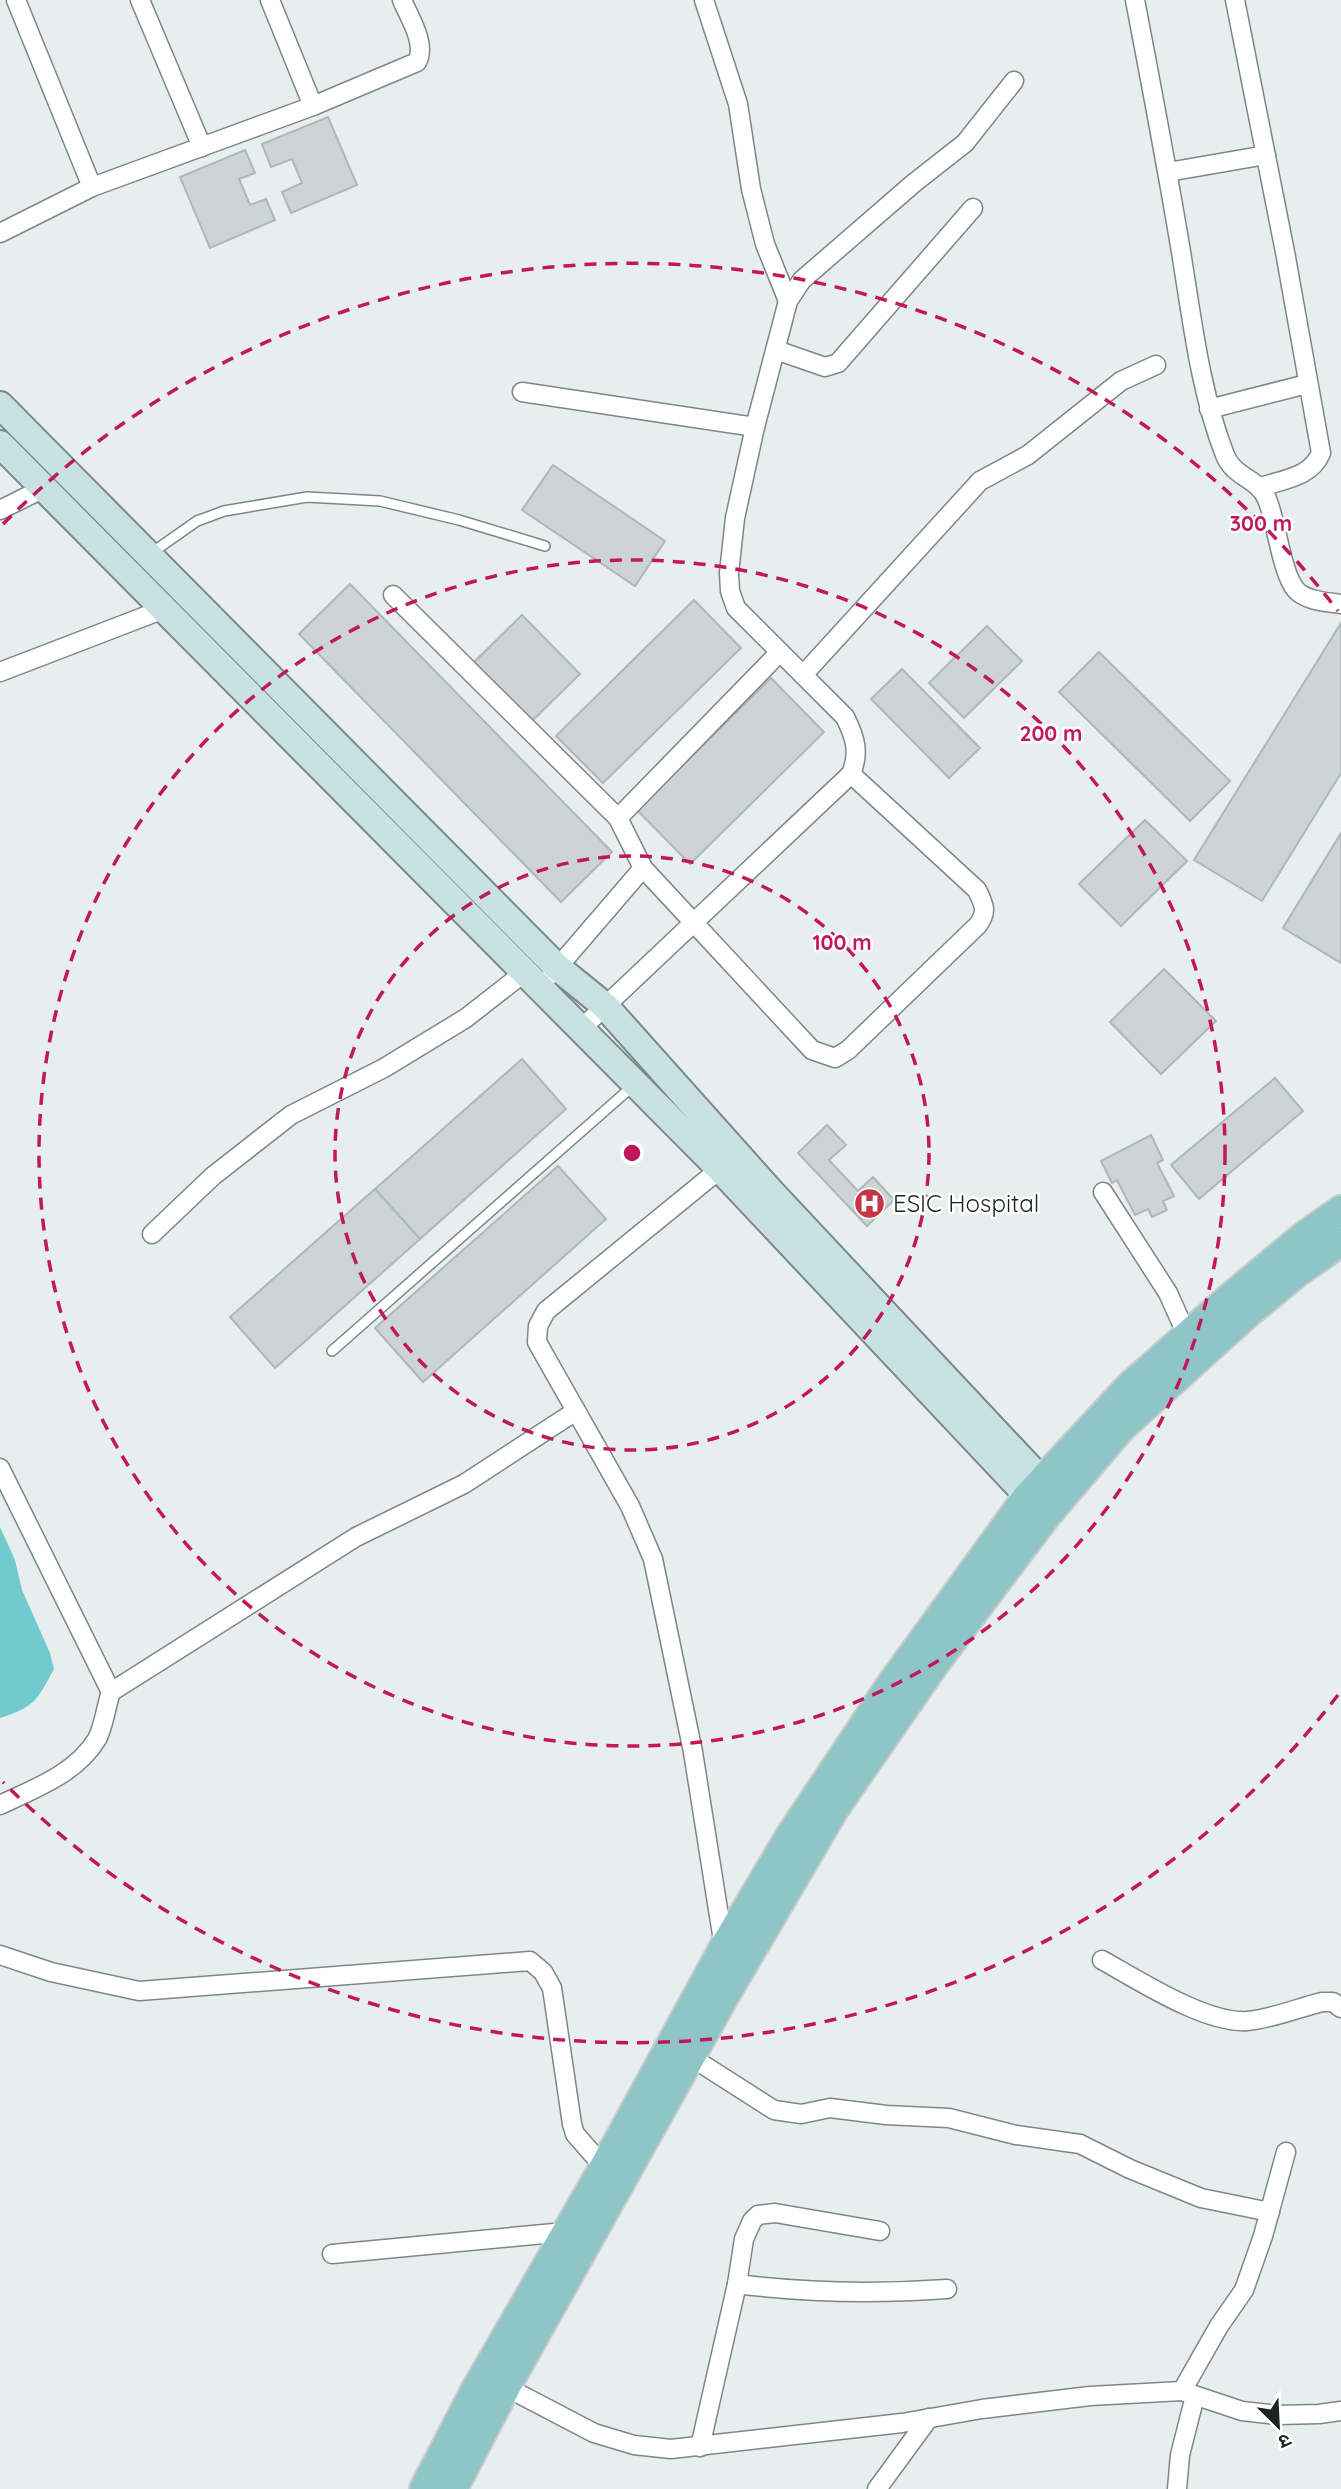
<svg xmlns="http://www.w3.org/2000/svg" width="1341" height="2489" viewBox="0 0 1341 2489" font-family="Quicksand,'Noto Sans Devanagari',sans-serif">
  <rect width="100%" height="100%" fill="#e6eeee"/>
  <!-- water -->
  <path fill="#70cace" d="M 0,1527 L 15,1560 L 22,1590 L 50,1653 L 54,1669 C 37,1700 35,1707 0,1718 Z"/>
  <!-- building -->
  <g fill="#ccd4d5" stroke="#afb7b7" stroke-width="2">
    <path d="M 328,117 L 357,185 L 291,213 L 282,192 L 302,183 L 292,159 L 271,167 L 262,144 Z"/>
    <path d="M 245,150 L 255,173 L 239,179 L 250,205 L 266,199 L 275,220 L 210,248 L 180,177 Z"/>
    <path d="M 553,465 L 665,541 L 635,586 L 522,510 Z"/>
    <path d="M 350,584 L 612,852 L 561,902 L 299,634 Z"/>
    <path d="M 694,600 L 741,648 L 603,783 L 556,736 Z"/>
    <path d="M 522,615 L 580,674 L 530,723 L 472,664 Z"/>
    <path d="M 1341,623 L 1341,773 L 1262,901 L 1194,860 Z"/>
    <path d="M 987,626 L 1022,661 L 964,718 L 929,683 Z"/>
    <path d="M 1099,652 L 1230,781 L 1190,821 L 1059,692 Z"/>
    <path d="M 902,669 L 980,748 L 949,778 L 871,699 Z"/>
    <path d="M 771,678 L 824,732 L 690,864 L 637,810 Z"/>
    <path d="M 1145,820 L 1187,861 L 1121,926 L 1079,884 Z"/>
    <path d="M 1341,833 L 1341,963 L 1283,928 Z"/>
    <path d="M 1164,969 L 1216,1021 L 1161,1074 L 1110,1022 Z"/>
    <path d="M 522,1059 L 566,1109 L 420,1239 L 375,1189 Z"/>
    <path d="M 1275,1078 L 1303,1111 L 1199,1199 L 1171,1165 Z"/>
    <path d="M 827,1125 L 846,1145 L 829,1160 L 858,1191 L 873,1177 L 894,1200 L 867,1226 L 798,1153 Z"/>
    <path d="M 1151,1135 L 1163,1160 L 1157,1163 L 1174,1196 L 1163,1201 L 1167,1210 L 1152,1217 L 1148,1209 L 1135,1215 L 1117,1180 L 1112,1183 L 1101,1161 Z"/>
    <path d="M 558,1166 L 606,1219 L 423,1382 L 375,1328 Z"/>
    <path d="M 375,1189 L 420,1239 L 275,1368 L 230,1317 Z"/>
  </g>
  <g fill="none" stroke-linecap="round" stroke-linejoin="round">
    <defs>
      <g id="lane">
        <path d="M 150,554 L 197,521 L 224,511 L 307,497 L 380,501 L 459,520 L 545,546"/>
        <path d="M 332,1351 L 634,1085"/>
      </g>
      <g id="street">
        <path d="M 16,0 L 92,187"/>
        <path d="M 140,0 L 202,147"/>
        <path d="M 270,0 L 313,106"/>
        <path d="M 704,0 L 738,104 L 751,189 L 765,244 L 788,301"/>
        <path d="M 1135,0 C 1151,84 1167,167 1181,252 C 1192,318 1200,392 1225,455 C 1234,478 1257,477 1267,499 C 1277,523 1281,572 1296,590 C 1306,601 1327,602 1341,604"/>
        <path d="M 1235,0 L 1285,252 L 1321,453 C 1311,477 1285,479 1261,487"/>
        <path d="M 1168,172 L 1266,155"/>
        <path d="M 0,233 L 92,187 L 313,106 L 417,62 C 427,44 409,17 402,0"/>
        <path d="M 776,350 L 825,367 L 838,363 L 973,208"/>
        <path d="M 522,392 L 755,427"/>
        <path d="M 1209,409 L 1307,384"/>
        <path d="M 0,510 L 44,488"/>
        <path d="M 393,595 L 618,818"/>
        <path d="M 0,672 L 164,609"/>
        <path d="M 803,675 L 980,481 L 1028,455 L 1121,381 L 1156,365"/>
        <path d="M 851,774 C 860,752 855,737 845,717 L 736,608 L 730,591 L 729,573 L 735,518 L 755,427 L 788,301 L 802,280 L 914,183 L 965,143 L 1014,81"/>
        <path d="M 552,974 L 643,868 L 618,818 L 780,652"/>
        <path d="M 581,1029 L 851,774 L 977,890 C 984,905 988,911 978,925 L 848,1050 L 835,1058 L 812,1050 L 643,868"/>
        <path d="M 720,1169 L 546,1311 L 538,1326 L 537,1342 L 630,1506 L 653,1559 L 693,1752 L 724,1947"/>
        <path d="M 1103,1192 L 1168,1293 L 1190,1342"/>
        <path d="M 152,1234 L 213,1176 L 291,1115 L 384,1068 L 466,1018 L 525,972"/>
        <path d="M 0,1468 L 111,1692"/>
        <path d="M 0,1805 C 34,1789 77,1773 97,1739 C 104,1726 106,1706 111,1692 L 356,1537 L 464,1484 L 576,1411"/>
        <path d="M 0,1955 L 51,1972 L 139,1991 L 530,1961 L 543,1972 L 552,1988 L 572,2124 L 575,2134 L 604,2167"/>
        <path d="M 1102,1960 C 1138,1980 1206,2024 1247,2021 C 1271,2019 1298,2008 1322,2002 L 1333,2002 L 1341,2008"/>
        <path d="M 691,2057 L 774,2110 L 801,2114 L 830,2108 L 886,2115 L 949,2118 L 1016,2135 L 1080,2144 L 1130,2169 L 1201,2198 L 1270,2212"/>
        <path d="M 332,2254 L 565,2232"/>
        <path d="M 737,2284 C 807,2293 876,2294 947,2289"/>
        <path d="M 506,2387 L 594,2433 L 634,2445 L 671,2449 L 902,2423 L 982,2409 L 1090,2396 L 1182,2391 L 1242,2411 L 1278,2415 L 1319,2414 L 1341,2411"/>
        <path d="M 1182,2391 L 1219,2326 L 1244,2290 L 1263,2236 L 1286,2152"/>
        <path d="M 700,2447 L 737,2284 L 744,2239 L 752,2221 L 758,2215 L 775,2213 L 880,2231"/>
        <path d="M 877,2489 L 929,2418"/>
        <path d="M 1177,2489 L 1180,2455 L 1195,2396"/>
      </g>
      <g id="secondary">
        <path d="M 0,405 L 557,967 L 605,1006 L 772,1193 L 1057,1497"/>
        <path d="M 0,444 L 720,1169 L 1043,1512"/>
      </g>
      <g id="primary">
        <path d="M 424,2489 L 476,2389 L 604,2167 L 724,1947 L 790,1836 L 890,1686 L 1027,1497 L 1130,1386 L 1233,1295 L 1304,1236 L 1341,1210"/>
        <path d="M 453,2489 L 506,2387 L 724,1997 L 835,1808 L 936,1662 L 1046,1516 L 1121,1428 L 1248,1313 L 1298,1272 L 1341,1242"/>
      </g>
    </defs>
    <!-- lane casing -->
    <use href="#lane" stroke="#7e8686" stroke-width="12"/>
    <!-- street casing -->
    <use href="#street" stroke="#7e8686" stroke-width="21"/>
    <!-- secondary casing -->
    <use href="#secondary" stroke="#7e8686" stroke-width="30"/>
    <!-- primary casing -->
    <use href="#primary" stroke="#c9caca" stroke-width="32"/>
    <!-- lane -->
    <use href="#lane" stroke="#fff" stroke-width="9"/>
    <!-- street -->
    <use href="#street" stroke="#fff" stroke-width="18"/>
    <!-- secondary -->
    <use href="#secondary" stroke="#c8e2e3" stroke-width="26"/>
    <!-- primary -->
    <use href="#primary" stroke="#90c5c8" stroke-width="28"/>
  </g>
  <!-- distance rings -->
  <g fill="none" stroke="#c2185b" stroke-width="3.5" stroke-dasharray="12 9">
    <circle cx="632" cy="1153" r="297"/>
    <circle cx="632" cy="1153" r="593"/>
    <path d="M1338 1695A890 890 0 0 1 3 1782M3 524A890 890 0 0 1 1338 611"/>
  </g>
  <!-- icons -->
  <defs>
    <symbol id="hospital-disc" viewBox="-11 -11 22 22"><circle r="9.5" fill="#c53545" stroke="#fff"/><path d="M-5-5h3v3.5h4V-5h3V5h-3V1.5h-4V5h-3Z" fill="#fff"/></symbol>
  </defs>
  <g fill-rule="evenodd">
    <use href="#hospital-disc" x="852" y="1186" width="35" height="35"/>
  </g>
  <g text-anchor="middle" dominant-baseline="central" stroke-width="5" stroke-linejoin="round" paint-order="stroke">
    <!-- poi labels -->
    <g font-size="24" fill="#1f2222" stroke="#fff" text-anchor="start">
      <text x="893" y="1203">ESIC Hospital</text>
    </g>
  </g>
  <circle cx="632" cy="1153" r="10" fill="#c2185b" stroke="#fff" stroke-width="3.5"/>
  <g font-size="21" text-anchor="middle" font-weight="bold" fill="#c2185b" stroke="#fff" stroke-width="5" stroke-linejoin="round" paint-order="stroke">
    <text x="1261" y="531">300 m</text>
    <text x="1051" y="741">200 m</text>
    <text x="842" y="950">100 m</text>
  </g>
  <!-- north arrow -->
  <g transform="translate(1278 2426) rotate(156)" stroke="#ffffff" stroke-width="5" paint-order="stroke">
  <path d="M0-5L12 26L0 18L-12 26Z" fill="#1f2222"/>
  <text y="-10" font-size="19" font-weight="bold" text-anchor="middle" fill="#1f2222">उ</text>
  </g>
</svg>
